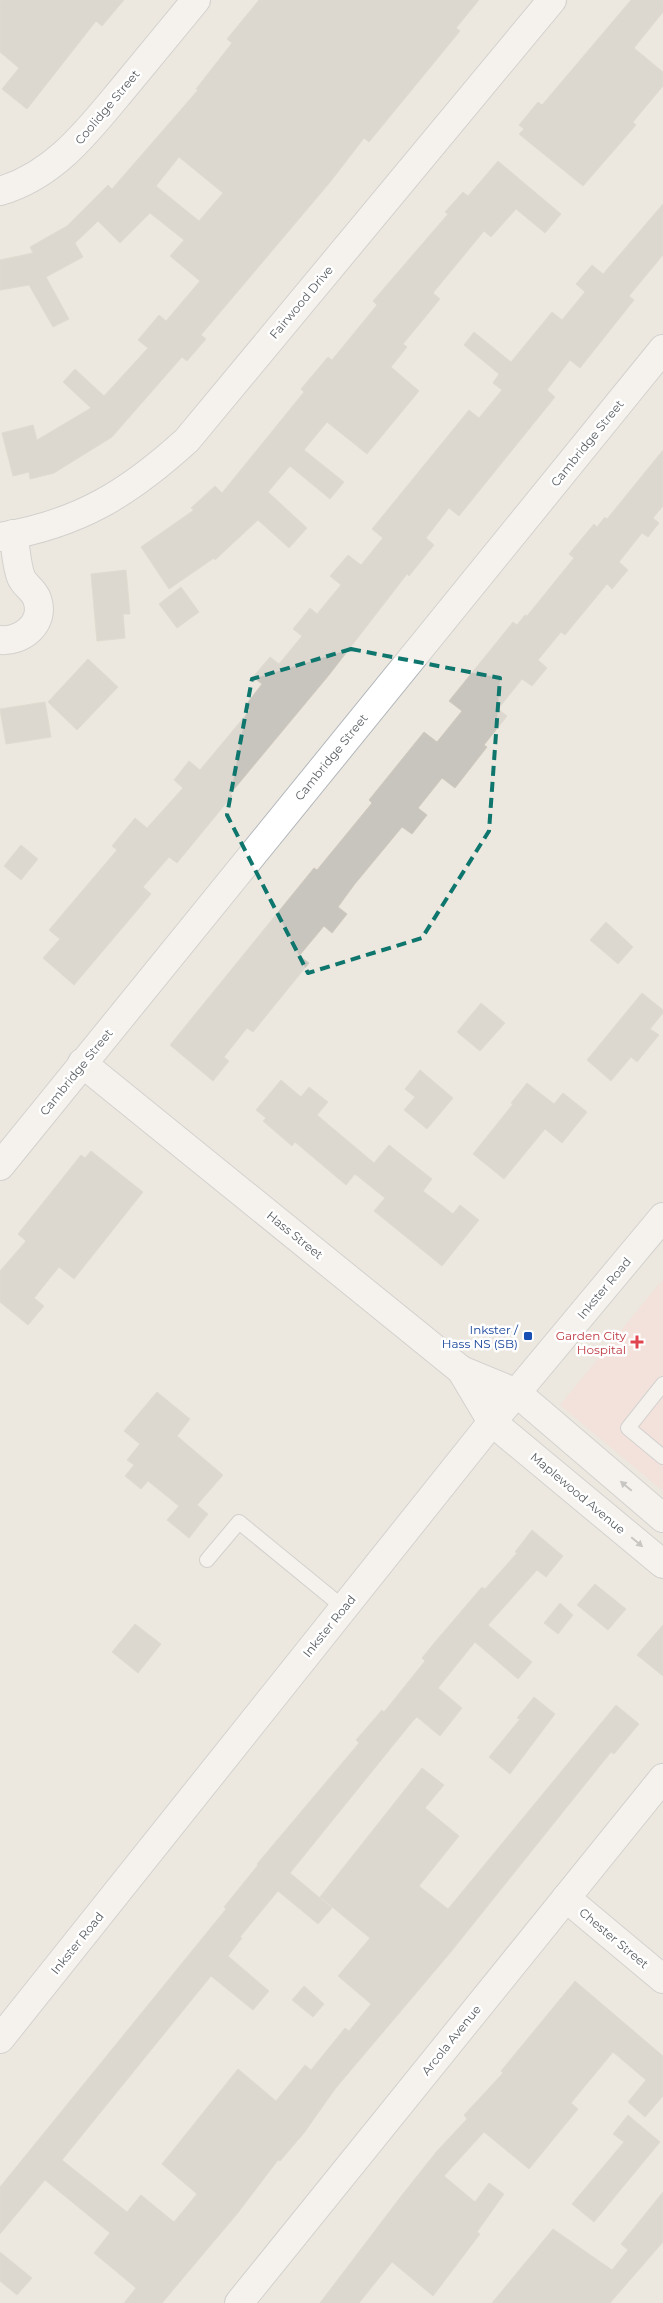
<svg xmlns="http://www.w3.org/2000/svg" width="663" height="2303" viewBox="0 0 663 2303" font-family="Montserrat,sans-serif">
  <rect width="100%" height="100%" fill="#ece8df"/>
  <!-- medical -->
  <path fill="#fadbda" d="M 663,1279 L 663,1491 L 560,1405 Z"/>
  <!-- building -->
  <g fill="#c8c5bf" stroke="#d0c9be" fill-rule="evenodd">
    <path d="M 0,0 L 124,0 L 102,26 L 96,21 L 27,109 L 2,89 L 19,68 L 0,52 Z"/>
    <path d="M 259,0 L 479,0 L 456,28 L 460,31 L 369,142 L 364,138 L 331,181 L 201,335 L 206,339 L 187,361 L 182,357 L 112,437 L 54,473 L 30,479 L 29,472 L 13,476 L 2,433 L 33,425 L 37,440 L 91,408 L 63,382 L 75,369 L 104,396 L 148,348 L 138,340 L 159,315 L 166,321 L 200,281 L 170,256 L 184,240 L 150,213 L 120,243 L 98,221 L 75,243 L 83,257 L 46,277 L 69,319 L 53,327 L 29,285 L 0,290 L 0,260 L 33,253 L 30,247 L 67,226 L 108,185 L 112,189 L 198,90 L 196,89 L 232,43 L 227,39 ZM 179,157 L 223,193 L 199,221 L 156,186 Z"/>
    <path d="M 631,0 L 663,0 L 663,12 L 634,48 L 663,72 L 663,86 L 633,122 L 636,125 L 583,186 L 519,134 L 524,129 L 519,125 L 538,102 L 542,105 Z"/>
    <path d="M 498,161 L 561,214 L 545,233 L 516,209 L 491,237 L 484,231 L 433,293 L 440,299 L 403,344 L 407,347 L 391,367 L 419,391 L 367,454 L 327,422 L 304,450 L 344,482 L 330,499 L 290,466 L 268,492 L 307,528 L 289,548 L 258,520 L 215,560 L 214,558 L 169,589 L 141,547 L 194,510 L 191,508 L 215,486 L 222,493 L 304,392 L 301,389 L 328,357 L 332,360 L 377,305 L 373,301 L 448,214 L 445,212 L 463,192 L 468,196 Z"/>
    <path d="M 663,204 L 663,255 L 629,296 L 634,300 L 580,368 L 570,360 L 547,390 L 555,397 L 459,516 L 449,508 L 426,538 L 434,545 L 409,576 L 407,574 L 329,675 L 230,794 L 232,796 L 177,863 L 169,857 L 143,887 L 151,894 L 74,985 L 43,958 L 60,939 L 49,930 L 117,850 L 112,846 L 135,818 L 147,828 L 183,788 L 174,780 L 189,761 L 200,770 L 250,710 L 245,706 L 262,684 L 253,677 L 270,657 L 279,664 L 302,636 L 293,629 L 310,608 L 317,614 L 341,585 L 330,576 L 348,555 L 361,565 L 383,538 L 372,529 L 469,410 L 479,418 L 502,390 L 493,383 L 499,374 L 464,345 L 474,332 L 511,362 L 552,312 L 562,320 L 585,292 L 576,284 L 592,265 L 603,274 Z"/>
    <path d="M 663,450 L 663,506 L 653,518 L 659,523 L 648,537 L 642,533 L 619,562 L 628,570 L 612,589 L 607,584 L 565,635 L 561,632 L 538,660 L 547,668 L 532,686 L 522,679 L 498,709 L 507,716 L 484,745 L 487,747 L 455,788 L 442,778 L 418,808 L 427,815 L 412,834 L 402,827 L 354,885 L 338,907 L 347,914 L 332,933 L 324,926 L 299,956 L 309,963 L 253,1032 L 247,1028 L 224,1057 L 229,1061 L 213,1081 L 170,1045 L 314,868 L 317,870 L 372,803 L 369,800 L 424,732 L 437,742 L 462,711 L 449,701 L 513,622 L 517,625 L 525,615 L 527,616 L 574,558 L 569,554 L 594,524 L 597,527 L 605,517 L 607,519 Z"/>
    <path d="M 126,570 L 130,614 L 123,614 L 125,638 L 97,641 L 91,574 Z"/>
    <path d="M 181,587 L 199,612 L 177,628 L 159,604 Z"/>
    <path d="M 88,659 L 118,687 L 77,730 L 48,702 Z"/>
    <path d="M 45,702 L 51,737 L 6,744 L 0,709 Z"/>
    <path d="M 21,845 L 38,859 L 21,880 L 4,866 Z"/>
    <path d="M 606,922 L 633,947 L 618,964 L 590,940 Z"/>
    <path d="M 642,993 L 663,1010 L 663,1013 L 650,1029 L 659,1035 L 637,1062 L 631,1057 L 611,1081 L 587,1060 Z"/>
    <path d="M 481,1003 L 505,1023 L 480,1051 L 457,1032 Z"/>
    <path d="M 420,1070 L 453,1098 L 427,1129 L 404,1110 L 415,1097 L 405,1089 Z"/>
    <path d="M 281,1080 L 301,1097 L 309,1087 L 328,1102 L 317,1115 L 374,1163 L 389,1145 L 432,1179 L 423,1191 L 453,1214 L 460,1205 L 479,1220 L 442,1266 L 374,1211 L 385,1198 L 355,1174 L 346,1185 L 295,1142 L 292,1146 L 263,1121 L 266,1118 L 256,1110 Z"/>
    <path d="M 527,1083 L 554,1104 L 563,1093 L 587,1112 L 562,1143 L 545,1129 L 504,1179 L 473,1154 L 513,1104 L 511,1103 Z"/>
    <path d="M 91,1151 L 143,1192 L 74,1279 L 59,1267 L 34,1298 L 44,1306 L 28,1325 L 0,1302 L 0,1271 L 26,1241 L 18,1234 L 81,1155 L 85,1158 Z"/>
    <path d="M 157,1392 L 190,1419 L 177,1436 L 223,1475 L 197,1505 L 208,1514 L 189,1538 L 167,1520 L 179,1506 L 148,1481 L 141,1489 L 125,1476 L 134,1465 L 127,1460 L 140,1444 L 124,1431 Z"/>
    <path d="M 532,1530 L 563,1556 L 546,1577 L 537,1570 L 488,1625 L 532,1662 L 518,1679 L 475,1642 L 438,1688 L 462,1708 L 440,1736 L 417,1717 L 412,1722 L 290,1873 L 332,1908 L 318,1924 L 278,1891 L 240,1937 L 242,1938 L 228,1956 L 269,1991 L 253,2010 L 211,1976 L 62,2160 L 127,2212 L 141,2195 L 174,2222 L 197,2194 L 162,2164 L 238,2069 L 276,2101 L 305,2065 L 311,2070 L 345,2028 L 349,2031 L 371,2004 L 338,1976 L 370,1938 L 320,1897 L 422,1768 L 444,1785 L 425,1808 L 459,1836 L 419,1886 L 448,1909 L 616,1705 L 639,1724 L 614,1754 L 611,1752 L 450,1953 L 335,2089 L 304,2133 L 280,2161 L 278,2160 L 237,2214 L 162,2303 L 124,2303 L 136,2288 L 94,2253 L 110,2233 L 45,2180 L 0,2234 L 0,2187 L 226,1909 L 224,1907 L 258,1865 L 257,1864 L 359,1743 L 356,1740 L 382,1710 L 384,1712 L 425,1661 L 422,1658 L 435,1642 L 482,1587 L 485,1589 L 517,1553 L 515,1552 Z"/>
    <path d="M 595,1584 L 626,1609 L 608,1630 L 577,1605 Z"/>
    <path d="M 560,1603 L 573,1615 L 558,1634 L 544,1623 Z"/>
    <path d="M 135,1624 L 161,1644 L 138,1673 L 112,1652 Z"/>
    <path d="M 663,1625 L 663,1676 L 637,1655 Z"/>
    <path d="M 534,1697 L 555,1714 L 510,1774 L 489,1757 L 520,1719 L 517,1718 Z"/>
    <path d="M 575,1981 L 663,2056 L 663,2096 L 645,2117 L 628,2102 L 646,2080 L 613,2052 L 571,2103 L 578,2109 L 529,2169 L 484,2132 L 444,2176 L 475,2202 L 489,2183 L 504,2194 L 477,2232 L 480,2234 L 433,2296 L 392,2262 L 359,2303 L 320,2303 L 402,2195 L 437,2151 L 467,2119 L 464,2115 L 503,2073 L 501,2071 Z"/>
    <path d="M 304,1986 L 324,2004 L 313,2017 L 292,2000 Z"/>
    <path d="M 628,2115 L 660,2142 L 594,2222 L 572,2204 L 624,2142 L 613,2134 Z"/>
    <path d="M 663,2192 L 663,2242 L 610,2303 L 492,2303 L 553,2229 L 612,2270 L 628,2250 L 621,2244 Z"/>
    <path d="M 0,2252 L 32,2278 L 17,2295 L 0,2281 Z"/>
  </g>
  <g fill="none" stroke-linecap="round" stroke-linejoin="round">
    <defs>
      <g id="lane">
        <path d="M 663,1384 L 628,1428 L 663,1457"/>
        <path d="M 207,1560 L 239,1522 L 344,1608"/>
      </g>
      <g id="street">
        <path d="M 0,191 C 56,175 90,128 126,85 C 149,57 173,28 196,0"/>
        <path d="M 0,537 C 79,524 129,493 187,440 L 552,0"/>
        <path d="M 0,640 C 22,642 46,623 37,599 C 34,590 24,585 21,577 C 16,564 16,547 13,534"/>
        <path d="M 82,1063 L 461,1370 L 492,1422"/>
        <path d="M 0,1166 L 663,349"/>
        <path d="M 461,1370 L 517,1393"/>
        <path d="M 566,1898 L 663,1979"/>
        <path d="M 239,2303 L 663,1778"/>
      </g>
      <g id="secondary">
        <path d="M 517,1393 L 663,1518"/>
        <path d="M 492,1422 L 663,1564"/>
        <path d="M 0,2039 L 492,1422 L 663,1217"/>
      </g>
    </defs>
    <!-- lane casing -->
    <use href="#lane" stroke="#b2b6bb" stroke-width="16"/>
    <!-- street casing -->
    <use href="#street" stroke="#b2b6bb" stroke-width="30"/>
    <!-- secondary casing -->
    <use href="#secondary" stroke="#b3b7bd" stroke-width="30"/>
    <!-- lane -->
    <use href="#lane" stroke="#fff" stroke-width="14"/>
    <!-- street -->
    <use href="#street" stroke="#fff" stroke-width="28"/>
    <!-- secondary -->
    <use href="#secondary" stroke="#fff" stroke-width="28"/>
  </g>
  <!-- one-way arrows -->
  <defs><path id="oneway-solid" d="M-6-.8H1V-3.2L6.5 0L1 3.2V.8H-6Z" transform="scale(1.25)"/></defs>
  <g fill="#9b9ea0">
    <use href="#oneway-solid" transform="translate(626 1486) rotate(-140)"/>
    <use href="#oneway-solid" transform="translate(637 1542) rotate(40)"/>
  </g>
  <!-- marked area -->
  <path d="M0 0H663V2303H0ZM 351,649 L 500,678 L 489,831 L 422,938 L 308,973 L 227,815 L 252,679 Z" fill="#ece8df" fill-opacity=".55" fill-rule="evenodd"/>
  <path fill="none" stroke="#0f766e" stroke-width="4" stroke-dasharray="10 6" stroke-linejoin="round" d="M 351,649 L 500,678 L 489,831 L 422,938 L 308,973 L 227,815 L 252,679 Z"/>
  <!-- markers -->
  <rect fill="#1a4fb4" stroke="#fff" stroke-width="2" x="523" y="1331" width="10" height="10" rx="2.5"/>
  <path fill="#e0444e" stroke="#fff" stroke-width="2" d="M634.5 1334.5h5v5h5v5h-5v5h-5v-5h-5v-5h5z"/>
  <g text-anchor="middle" dominant-baseline="central" stroke-width="5" stroke-linejoin="round" paint-order="stroke">
    <!-- street labels -->
    <g font-size="12" fill="#585d61" stroke="#fff">
      <text transform="translate(107 107) rotate(-50)">Coolidge Street</text>
      <text transform="translate(301 302) rotate(-50)">Fairwood Drive</text>
      <text transform="translate(587 443) rotate(-51)">Cambridge Street</text>
      <text transform="translate(331 757) rotate(-51)">Cambridge Street</text>
      <text transform="translate(76 1072) rotate(-51)">Cambridge Street</text>
      <text transform="translate(295 1235) rotate(39)">Hass Street</text>
      <text transform="translate(604 1288) rotate(-50)">Inkster Road</text>
      <text transform="translate(578 1493) rotate(40)">Maplewood Avenue</text>
      <text transform="translate(329 1626) rotate(-51)">Inkster Road</text>
      <text transform="translate(614 1938) rotate(40)">Chester Street</text>
      <text transform="translate(77 1943) rotate(-51)">Inkster Road</text>
      <text transform="translate(451 2040) rotate(-51)">Arcola Avenue</text>
    </g>
    <!-- transit labels -->
    <g font-size="12" fill="#164399" stroke="#fff" text-anchor="end">
      <text x="518" y="1329">Inkster /<tspan x="518" dy="14">Hass NS (SB)</tspan></text>
    </g>
    <!-- health labels -->
    <g font-size="12" fill="#be3a42" stroke="#fff" text-anchor="end">
      <text x="626" y="1335">Garden City<tspan x="626" dy="14">Hospital</tspan></text>
    </g>
  </g>
</svg>
